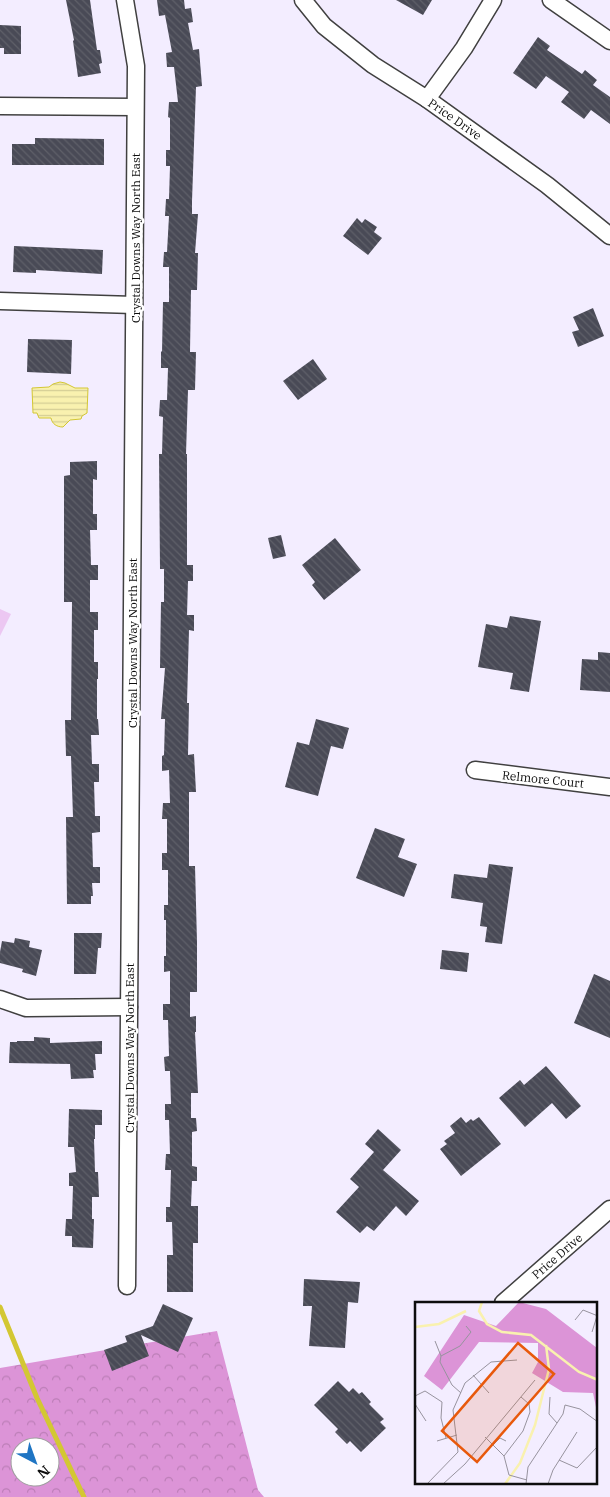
<svg xmlns="http://www.w3.org/2000/svg" width="610" height="1497" viewBox="0 0 610 1497" font-family="'IBM Plex Serif',serif">
  <defs>
    <pattern id="forest-crowns" width="20" height="18" patternUnits="userSpaceOnUse" patternTransform="scale(1.25)"><rect width="20" height="18" fill="#dc94d7"/><path d="M2 6a3 3 0 1 1 6 0M12 15a3 3 0 1 1 6 0" fill="none" stroke="#bc7eb7"/></pattern>
    <pattern id="water-rules" width="6" height="5" patternUnits="userSpaceOnUse" patternTransform="scale(1.25)"><rect width="6" height="5" fill="#f9f1af"/><path d="M0 2.5h6" fill="none" stroke="#d4cd95"/></pattern>
    <pattern id="building-back-hatch" width="6" height="6" patternUnits="userSpaceOnUse" patternTransform="scale(1.25)"><rect width="6" height="6" fill="#494a56"/><path d="M-1 5l2 2M0 0l6 6M5-1l2 2" fill="none" stroke="#5f6069"/></pattern>
  </defs>
  <rect width="100%" height="100%" fill="#f3edff"/>
  <!-- forest -->
  <path fill="url(#forest-crowns)" fill-rule="evenodd" d="M 217,1331 L 258,1490 L 264,1497 L 0,1497 L 0,1368 ZM 20,1447 L 50,1447 L 50,1477 L 20,1477 Z"/>
  <!-- pitch -->
  <path fill="#ecc7f2" d="M 0,609 L 11,614 L 0,636 Z"/>
  <!-- water -->
  <path fill="url(#water-rules)" stroke="#d3c733" d="M 60,382 L 65,383 L 75,388 L 88,388 L 87,413 L 82,416 L 81,419 L 70,420 L 63,427 C 57,427 52,424 51,418 L 39,418 L 37,413 L 33,413 L 32,388 L 49,387 L 53,384 Z"/>
  <g fill="none" stroke-linecap="round" stroke-linejoin="round">
    <!-- stream -->
    <path stroke="#d3c733" stroke-width="5" d="M 0,1307 L 37,1398 L 84,1497"/>
  </g>
  <!-- building -->
  <g fill="url(#building-back-hatch)">
    <path d="M 66,0 L 90,0 L 97,50 L 100,50 L 102,63 L 99,64 L 101,73 L 78,77 L 73,41 L 74,40 Z"/>
    <path d="M 157,0 L 184,0 L 185,9 L 191,8 L 193,22 L 188,23 L 193,50 L 199,49 L 202,86 L 196,87 L 192,201 L 192,214 L 198,214 L 195,253 L 198,253 L 197,290 L 191,290 L 190,352 L 196,352 L 195,390 L 188,390 L 186,454 L 187,454 L 187,565 L 193,565 L 193,581 L 188,581 L 187,615 L 194,615 L 194,631 L 189,630 L 187,703 L 189,703 L 188,755 L 194,754 L 196,792 L 189,792 L 189,866 L 195,866 L 197,942 L 197,992 L 190,992 L 190,1017 L 196,1016 L 196,1032 L 195,1032 L 198,1093 L 191,1093 L 191,1118 L 196,1118 L 197,1131 L 192,1132 L 192,1166 L 197,1167 L 197,1181 L 192,1181 L 191,1206 L 198,1206 L 198,1243 L 193,1243 L 193,1292 L 167,1292 L 167,1255 L 173,1255 L 172,1222 L 166,1222 L 166,1207 L 170,1207 L 171,1170 L 165,1170 L 166,1154 L 170,1154 L 169,1120 L 165,1120 L 165,1104 L 171,1104 L 170,1071 L 165,1071 L 164,1057 L 169,1056 L 168,1020 L 163,1020 L 163,1004 L 170,1004 L 170,971 L 164,972 L 164,956 L 166,956 L 166,920 L 164,920 L 164,905 L 168,905 L 168,870 L 162,870 L 162,853 L 167,853 L 167,819 L 162,819 L 163,803 L 170,803 L 169,770 L 162,771 L 162,756 L 164,755 L 165,719 L 161,719 L 165,668 L 160,668 L 161,602 L 164,602 L 164,569 L 160,569 L 159,454 L 162,454 L 163,417 L 159,416 L 160,400 L 167,400 L 168,368 L 161,368 L 161,351 L 162,352 L 163,302 L 169,302 L 169,267 L 163,267 L 164,252 L 167,252 L 169,216 L 165,216 L 166,199 L 169,199 L 170,166 L 166,166 L 166,150 L 170,150 L 170,118 L 168,117 L 169,102 L 178,102 L 174,67 L 167,67 L 166,53 L 172,52 L 165,15 L 159,16 Z"/>
    <path d="M 396,0 L 432,0 L 423,15 Z"/>
    <path d="M 0,25 L 21,26 L 21,54 L 4,54 L 4,48 L 0,48 Z"/>
    <path d="M 538,37 L 550,46 L 547,50 L 582,74 L 585,70 L 597,80 L 593,85 L 610,97 L 610,124 L 591,110 L 584,119 L 561,102 L 569,92 L 546,76 L 536,89 L 513,73 Z"/>
    <path d="M 35,138 L 104,139 L 104,165 L 12,165 L 12,144 L 35,144 Z"/>
    <path d="M 357,218 L 362,223 L 365,219 L 377,227 L 374,232 L 382,238 L 368,255 L 343,236 Z"/>
    <path d="M 14,246 L 103,250 L 102,274 L 36,270 L 36,273 L 13,272 Z"/>
    <path d="M 593,308 L 604,336 L 578,347 L 572,332 L 579,330 L 573,317 Z"/>
    <path d="M 28,339 L 72,340 L 71,374 L 27,372 Z"/>
    <path d="M 313,359 L 327,379 L 298,400 L 283,381 Z"/>
    <path d="M 97,461 L 97,480 L 93,479 L 93,514 L 97,514 L 97,530 L 90,530 L 91,565 L 98,565 L 98,580 L 90,580 L 90,612 L 98,612 L 98,630 L 94,630 L 94,662 L 98,662 L 98,679 L 97,679 L 97,719 L 98,719 L 99,735 L 91,735 L 92,764 L 99,764 L 99,782 L 94,782 L 95,816 L 100,816 L 100,832 L 92,833 L 93,867 L 100,867 L 100,883 L 92,883 L 93,896 L 91,896 L 91,904 L 67,904 L 66,817 L 73,817 L 71,756 L 66,756 L 65,720 L 71,720 L 72,602 L 64,602 L 64,476 L 70,475 L 70,462 Z"/>
    <path d="M 281,535 L 286,556 L 273,559 L 268,538 Z"/>
    <path d="M 335,538 L 361,570 L 324,600 L 312,585 L 315,582 L 302,565 Z"/>
    <path d="M 510,616 L 541,621 L 529,692 L 510,689 L 513,673 L 478,667 L 486,624 L 507,628 Z"/>
    <path d="M 598,652 L 610,653 L 610,692 L 580,690 L 582,659 L 598,660 Z"/>
    <path d="M 316,719 L 349,728 L 343,749 L 331,746 L 318,796 L 285,787 L 297,742 L 309,745 Z"/>
    <path d="M 375,828 L 405,839 L 398,857 L 417,864 L 404,897 L 356,878 Z"/>
    <path d="M 489,864 L 513,867 L 502,944 L 485,942 L 487,927 L 480,926 L 483,903 L 451,898 L 454,874 L 487,878 Z"/>
    <path d="M 74,933 L 102,933 L 101,948 L 98,948 L 96,974 L 74,974 Z"/>
    <path d="M 15,938 L 30,941 L 29,947 L 42,950 L 36,976 L 22,972 L 23,969 L 0,963 L 0,952 L 2,941 L 14,943 Z"/>
    <path d="M 442,950 L 469,953 L 467,972 L 440,969 Z"/>
    <path d="M 594,974 L 610,981 L 610,1038 L 574,1023 Z"/>
    <path d="M 34,1037 L 50,1038 L 50,1043 L 102,1041 L 102,1054 L 95,1054 L 96,1070 L 93,1070 L 94,1078 L 71,1079 L 70,1064 L 9,1063 L 10,1042 L 17,1042 L 17,1041 L 34,1041 Z"/>
    <path d="M 546,1066 L 581,1106 L 566,1119 L 552,1103 L 525,1127 L 499,1098 L 520,1080 L 524,1085 Z"/>
    <path d="M 69,1109 L 102,1110 L 102,1125 L 95,1125 L 95,1139 L 94,1139 L 95,1172 L 98,1172 L 99,1197 L 92,1197 L 92,1219 L 94,1219 L 93,1248 L 72,1247 L 72,1236 L 65,1236 L 66,1219 L 72,1219 L 73,1186 L 69,1186 L 69,1173 L 76,1172 L 74,1147 L 68,1147 Z"/>
    <path d="M 461,1117 L 466,1123 L 471,1119 L 473,1121 L 479,1117 L 501,1144 L 461,1176 L 440,1149 L 447,1144 L 444,1141 L 455,1133 L 450,1126 Z"/>
    <path d="M 378,1129 L 401,1150 L 383,1170 L 419,1201 L 406,1216 L 396,1206 L 374,1231 L 367,1226 L 360,1233 L 336,1212 L 359,1187 L 350,1179 L 374,1152 L 365,1144 Z"/>
    <path d="M 304,1279 L 360,1282 L 358,1303 L 348,1302 L 345,1348 L 309,1346 L 312,1306 L 303,1306 Z"/>
    <path d="M 163,1304 L 193,1318 L 178,1352 L 141,1335 L 149,1356 L 112,1371 L 104,1350 L 127,1342 L 125,1336 L 153,1326 Z"/>
    <path d="M 338,1381 L 349,1392 L 353,1388 L 359,1394 L 362,1392 L 371,1402 L 369,1404 L 384,1419 L 380,1422 L 386,1428 L 361,1452 L 350,1441 L 347,1444 L 335,1432 L 338,1429 L 314,1405 Z"/>
  </g>
  <g fill="none" stroke-linecap="round" stroke-linejoin="round">
    <defs>
      <g id="street">
        <path d="M 125,0 L 136,66 L 127,1286"/>
        <path d="M 303,0 L 324,26 L 373,65 L 427,99 L 547,185 L 610,236"/>
        <path d="M 551,0 L 610,41"/>
        <path d="M 427,99 L 464,48 L 493,0"/>
        <path d="M 0,106 L 135,107"/>
        <path d="M 0,301 L 134,305"/>
        <path d="M 475,770 L 610,787"/>
        <path d="M 0,999 L 26,1008 L 129,1007"/>
        <path d="M 503,1303 L 610,1209"/>
      </g>
    </defs>
    <!-- street casing -->
    <use href="#street" stroke="#404040" stroke-width="19"/>
    <!-- street -->
    <use href="#street" stroke="#fff" stroke-width="16"/>
  </g>
  <g text-anchor="middle" dominant-baseline="central" stroke-width="5" stroke-linejoin="round" paint-order="stroke">
    <!-- street labels -->
    <g font-size="12" fill="#0d0d0d" stroke="#fff">
      <text transform="translate(455 119) rotate(35)">Price Drive</text>
      <text transform="translate(135 238) rotate(-90)">Crystal Downs Way North East</text>
      <text transform="translate(132 643) rotate(-90)">Crystal Downs Way North East</text>
      <text transform="translate(543 779) rotate(6)">Relmore Court</text>
      <text transform="translate(129 1048) rotate(-90)">Crystal Downs Way North East</text>
      <text transform="translate(557 1256) rotate(-41)">Price Drive</text>
    </g>
  </g>
  <!-- overview -->
  <g transform="translate(415 1302)">
    <rect width="182" height="182" fill="#f3edff"/>
    <path d="M 104,0 L 131,7 L 182,46 L 182,110 L 178,91 L 148,90 L 117,71 L 123,60 L 123,41 L 64,40 L 27,88 L 9,74 L 49,13 L 81,24 Z" fill="#dc94d7"/>
    <path fill="none" stroke="#f9f1af" stroke-width="2.5" d="M 67,0 L 64,9 L 72,22 L 87,30 L 116,33 L 164,70 L 183,78M 0,25 L 24,22 L 51,9M 90,182 L 105,161 L 120,123 L 134,67 L 131,43"/>
    <path fill="none" stroke="#97939e" stroke-width="1" d="M 160,18 L 168,8 L 183,14M 177,30 L 182,14M 20,39 L 26,54M 58,73 L 74,91M 46,91 L 37,83 L 25,60 L 26,54 L 45,44 L 56,30 L 51,24M 0,94 L 10,89 L 27,100 L 26,116 L 31,136M 135,95 L 134,112 L 142,121M 0,102 L 11,119M 70,135 L 89,154 L 94,173 L 112,178M 22,139 L 42,133M 78,143 L 85,136 L 91,139M 89,154 L 108,129 L 115,110 L 114,102 L 106,95M 144,158 L 162,166 L 183,144M 12,182 L 43,150 L 38,108 L 50,81 L 76,60 L 102,58M 28,182 L 50,162 L 120,78M 111,182 L 113,165 L 148,112 L 150,103 L 165,107 L 183,120M 133,182 L 138,168 L 162,130"/>
    <path fill="#e8590c" fill-opacity="0.15" stroke="#e8590c" stroke-width="2.5" d="M 103,41 L 139,72 L 62,160 L 27,129 Z"/>
    <rect width="182" height="182" fill="none" stroke="#0d0d0d" stroke-width="2.5"/>
  </g>
  <!-- north arrow -->
  <g transform="translate(35 1462) rotate(139)"><circle r="24" fill="#ffffff" stroke="#9e9e9e"/>
  <path d="M0-4L9 19L0 12L-9 19Z" fill="#1f75c3"/>
  <text y="-8" font-size="14" font-weight="bold" text-anchor="middle" fill="#0d0d0d">N</text>
  </g>
</svg>
